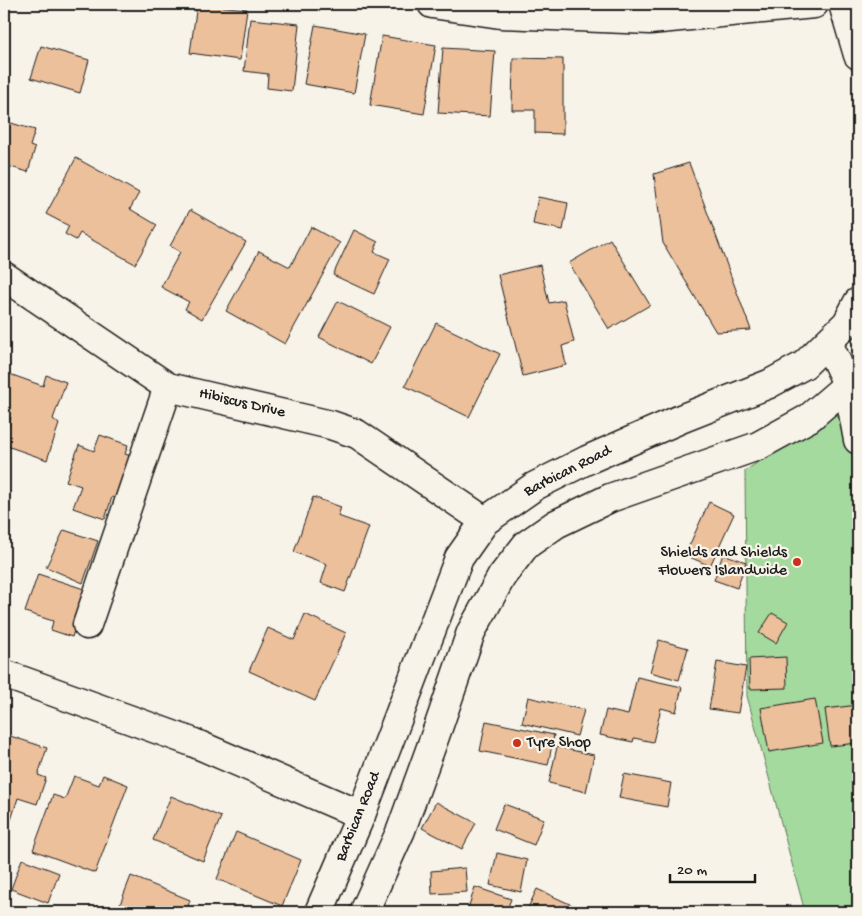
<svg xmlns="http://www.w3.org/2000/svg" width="862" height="916" viewBox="0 0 862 916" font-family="'Gochi Hand',sans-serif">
  <rect width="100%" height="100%" fill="#f7f3e8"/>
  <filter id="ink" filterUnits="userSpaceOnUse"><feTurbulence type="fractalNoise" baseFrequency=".02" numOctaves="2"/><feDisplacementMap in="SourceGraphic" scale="10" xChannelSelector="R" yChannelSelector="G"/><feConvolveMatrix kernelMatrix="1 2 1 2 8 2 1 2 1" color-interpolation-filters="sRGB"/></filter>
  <g filter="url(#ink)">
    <!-- green -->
    <path fill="#a4da9d" stroke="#607b5c" d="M 858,393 L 858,912 L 805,912 L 747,696 L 745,471 Z"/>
    <!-- building -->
    <g fill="#edc09c" stroke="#1c1c1c">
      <path d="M 197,4 L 247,9 L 240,60 L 190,53 Z"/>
      <path d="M 250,19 L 299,24 L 292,91 L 267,88 L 268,74 L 244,71 Z"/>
      <path d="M 315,25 L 365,34 L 354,93 L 304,84 Z"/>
      <path d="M 382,36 L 436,45 L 424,114 L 370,105 Z"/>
      <path d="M 41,46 L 89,60 L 80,93 L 31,78 Z"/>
      <path d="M 443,48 L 495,51 L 490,116 L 438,113 Z"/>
      <path d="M 513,58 L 563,59 L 563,134 L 535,133 L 535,110 L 512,110 Z"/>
      <path d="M 4,121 L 35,130 L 30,146 L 35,148 L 28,172 L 4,165 Z"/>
      <path d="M 76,158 L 139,193 L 130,209 L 157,225 L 135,264 L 80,233 L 76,240 L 65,234 L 69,226 L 46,214 Z"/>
      <path d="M 689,163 L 751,330 L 716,332 L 663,243 L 654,174 Z"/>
      <path d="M 538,197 L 568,203 L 563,230 L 533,224 Z"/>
      <path d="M 190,210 L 246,242 L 202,319 L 185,309 L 189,302 L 161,287 L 180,252 L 170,246 Z"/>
      <path d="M 311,227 L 340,243 L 285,344 L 226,311 L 259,251 L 290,267 Z"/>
      <path d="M 354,230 L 378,242 L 374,252 L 390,259 L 374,294 L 333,275 Z"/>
      <path d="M 610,239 L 650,305 L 609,329 L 569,263 Z"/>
      <path d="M 540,265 L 549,303 L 564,300 L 574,342 L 562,346 L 566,365 L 523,376 L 498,275 Z"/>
      <path d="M 338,301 L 390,327 L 371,364 L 319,337 Z"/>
      <path d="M 436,323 L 500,354 L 469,417 L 405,386 Z"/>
      <path d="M 4,372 L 43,386 L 46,375 L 66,382 L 53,419 L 59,424 L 47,460 L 4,445 L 4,438 L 11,418 L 4,416 Z"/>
      <path d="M 100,435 L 128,445 L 125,454 L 139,459 L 124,501 L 112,497 L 105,519 L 73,508 L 81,486 L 66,481 L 79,445 L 94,451 Z"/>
      <path d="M 313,497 L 341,507 L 338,516 L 369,527 L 345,592 L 321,583 L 327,564 L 294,552 Z"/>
      <path d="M 709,502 L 734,514 L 710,566 L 685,555 Z"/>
      <path d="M 64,530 L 98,541 L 83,583 L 46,567 Z"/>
      <path d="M 723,554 L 746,562 L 737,588 L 714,580 Z"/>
      <path d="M 38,574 L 87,590 L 72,637 L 51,630 L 53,621 L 25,612 Z"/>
      <path d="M 772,613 L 788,622 L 776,643 L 759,633 Z"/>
      <path d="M 305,614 L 346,633 L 315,701 L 249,671 L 268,628 L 294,640 Z"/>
      <path d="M 659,640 L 688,648 L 679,680 L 650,672 Z"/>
      <path d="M 786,657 L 787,688 L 750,689 L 749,659 Z"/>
      <path d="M 717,662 L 746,667 L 738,713 L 709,709 Z"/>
      <path d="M 637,677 L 682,687 L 676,712 L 661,708 L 653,742 L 634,738 L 633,742 L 600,735 L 606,710 L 628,715 Z"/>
      <path d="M 528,697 L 584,710 L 577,736 L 522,723 Z"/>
      <path d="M 815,699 L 823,743 L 769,752 L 761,708 Z"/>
      <path d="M 858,705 L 858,743 L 830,746 L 825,709 Z"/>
      <path d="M 486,721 L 554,735 L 548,765 L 480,751 Z"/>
      <path d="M 4,734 L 47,748 L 38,775 L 46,778 L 37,804 L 18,798 L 11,820 L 4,818 Z"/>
      <path d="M 557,747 L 594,755 L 586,792 L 549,783 Z"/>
      <path d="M 624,774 L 671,783 L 667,807 L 619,798 Z"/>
      <path d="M 103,775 L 128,785 L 95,873 L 33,850 L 53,795 L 65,799 L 74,776 L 99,785 Z"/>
      <path d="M 171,796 L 221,817 L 203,861 L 153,840 Z"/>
      <path d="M 436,802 L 476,823 L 462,849 L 422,828 Z"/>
      <path d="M 504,804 L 544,819 L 534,845 L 494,829 Z"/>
      <path d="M 236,832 L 301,860 L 282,906 L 217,879 Z"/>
      <path d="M 497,853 L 527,860 L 521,892 L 490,885 Z"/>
      <path d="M 22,859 L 59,873 L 48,903 L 11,889 Z"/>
      <path d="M 465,868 L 467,892 L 432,894 L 431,871 Z"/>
      <path d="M 131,876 L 190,900 L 186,912 L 117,912 Z"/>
      <path d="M 475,887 L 511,899 L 506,912 L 467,912 Z"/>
      <path d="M 537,889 L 574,906 L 571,912 L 526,912 Z"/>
      <path d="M 719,908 L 748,911 L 748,912 L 719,912 Z"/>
    </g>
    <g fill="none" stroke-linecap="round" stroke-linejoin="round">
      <defs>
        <g id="street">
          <path d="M 432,4 L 500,14 L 650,20 L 814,4"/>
          <path d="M 4,276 L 168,387 L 331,425 L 357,434 L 485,521"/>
          <path d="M 828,343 L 848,386 L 858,440"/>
          <path d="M 87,625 L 168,387"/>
          <path d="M 4,674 L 192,742 L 361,815"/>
        </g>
        <g id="secondary">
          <path d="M 843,4 L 858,55"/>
          <path d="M 319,912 L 361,815 L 459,558 L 485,521 L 535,486 L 587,460 L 683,418 L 769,384 L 804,365 L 847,323 L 858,302"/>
          <path d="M 364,912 L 401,830 L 439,725 L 471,632 L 502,576 L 526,545 L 556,524 L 610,498 L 758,446 L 809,418 L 858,376"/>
        </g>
      </defs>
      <!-- street casing -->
      <use href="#street" stroke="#1c1c1c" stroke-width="31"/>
      <!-- secondary casing -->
      <use href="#secondary" stroke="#1c1c1c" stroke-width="31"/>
      <!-- street -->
      <use href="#street" stroke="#f7f3e8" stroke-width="28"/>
      <!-- secondary -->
      <use href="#secondary" stroke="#f7f3e8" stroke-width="28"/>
    </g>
  </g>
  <!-- markers -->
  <g fill="#c8321e" stroke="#f7f3e8" stroke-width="2">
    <circle cx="797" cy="562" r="5"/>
    <circle cx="517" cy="743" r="5"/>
  </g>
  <g text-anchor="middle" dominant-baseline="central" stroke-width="4.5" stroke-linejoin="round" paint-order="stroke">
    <!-- street labels -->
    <g font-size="16" fill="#1c1c1c" stroke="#f7f3e8">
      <text transform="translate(242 404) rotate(13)">Hibiscus Drive</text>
      <text transform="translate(568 472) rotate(-27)">Barbican Road</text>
      <text transform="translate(359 817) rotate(-68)">Barbican Road</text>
    </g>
    <!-- poi labels -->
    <g font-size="16" fill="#1c1c1c" stroke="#f7f3e8" text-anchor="end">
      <text x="787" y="553">Shields and Shields<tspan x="787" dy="18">Flowers Islandwide</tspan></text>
      <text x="527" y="743" text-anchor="start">Tyre Shop</text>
    </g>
  </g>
  <!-- margin -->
  <rect width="862" height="916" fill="none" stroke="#f7f3e8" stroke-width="20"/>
  <rect x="10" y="10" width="842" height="896" fill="none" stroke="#1c1c1c" stroke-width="2" filter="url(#ink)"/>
  <!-- scale -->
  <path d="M670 874v8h85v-8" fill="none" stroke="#1c1c1c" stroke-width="2.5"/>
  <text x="677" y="874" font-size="15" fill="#1c1c1c" stroke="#f7f3e8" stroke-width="4" paint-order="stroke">20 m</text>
</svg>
